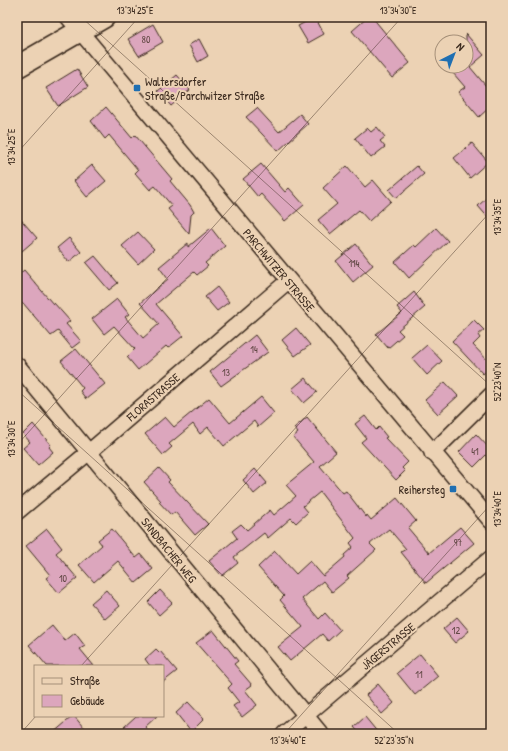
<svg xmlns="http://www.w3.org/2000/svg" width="508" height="751" viewBox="0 0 508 751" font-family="'Patrick Hand',sans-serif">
  <rect width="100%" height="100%" fill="#ecd2b4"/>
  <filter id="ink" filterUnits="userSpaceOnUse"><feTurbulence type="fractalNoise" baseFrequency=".025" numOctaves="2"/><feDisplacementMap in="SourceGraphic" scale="8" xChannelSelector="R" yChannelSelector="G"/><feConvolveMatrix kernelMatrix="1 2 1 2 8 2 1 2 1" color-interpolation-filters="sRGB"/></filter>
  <g filter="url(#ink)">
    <!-- building -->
    <g fill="#dca6bd" stroke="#3b2a1e">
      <path d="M 315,17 L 324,34 L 308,43 L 298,26 Z"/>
      <path d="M 368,17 L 372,17 L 410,63 L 392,78 L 352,31 Z"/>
      <path d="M 153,24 L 163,42 L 139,56 L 128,39 Z"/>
      <path d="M 466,34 L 484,55 L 470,67 L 491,92 L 491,106 L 479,117 L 458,92 L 465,87 L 447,66 L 466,66 Z"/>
      <path d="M 199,39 L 208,56 L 198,62 L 189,45 Z"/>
      <path d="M 77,69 L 88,87 L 58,106 L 46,88 Z"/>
      <path d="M 177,75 L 190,90 L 171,106 L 158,91 Z"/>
      <path d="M 106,107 L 132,138 L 135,135 L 172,179 L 170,181 L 190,205 L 194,212 L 191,215 L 189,234 L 168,209 L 172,206 L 155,186 L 150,190 L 135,173 L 138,170 L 109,135 L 105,139 L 91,121 Z"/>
      <path d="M 257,108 L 279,132 L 300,114 L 308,124 L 278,151 L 246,117 Z"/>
      <path d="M 377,127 L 385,137 L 380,141 L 385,147 L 371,158 L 355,138 L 367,128 L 371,132 Z"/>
      <path d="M 472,143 L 488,162 L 470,178 L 454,158 Z"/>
      <path d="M 261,164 L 285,192 L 289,188 L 304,205 L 285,221 L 261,194 L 258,197 L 243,179 Z"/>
      <path d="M 92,165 L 106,181 L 87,197 L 74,181 Z"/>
      <path d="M 347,166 L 365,187 L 373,180 L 391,201 L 369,221 L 359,210 L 330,234 L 318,220 L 337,204 L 323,188 Z"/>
      <path d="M 417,166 L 424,174 L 396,198 L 389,190 Z"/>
      <path d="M 491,194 L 491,221 L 478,206 Z"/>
      <path d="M 17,215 L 37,238 L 22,251 L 17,246 Z"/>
      <path d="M 211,228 L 225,246 L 205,263 L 208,266 L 197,275 L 194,272 L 156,304 L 183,336 L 168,348 L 166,346 L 138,370 L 127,357 L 135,349 L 114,326 L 104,334 L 92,319 L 117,299 L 129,314 L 125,317 L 143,338 L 159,324 L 140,303 L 168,279 L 159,267 L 188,243 L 188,247 Z"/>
      <path d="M 436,228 L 448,241 L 409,278 L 395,262 L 414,245 L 416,247 Z"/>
      <path d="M 138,232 L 154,249 L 138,264 L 122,246 Z"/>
      <path d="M 69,238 L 81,252 L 69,262 L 57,248 Z"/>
      <path d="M 356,244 L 373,265 L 353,282 L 336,261 Z"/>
      <path d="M 95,256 L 118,283 L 109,290 L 86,263 Z"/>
      <path d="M 24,270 L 53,304 L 54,303 L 70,321 L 66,324 L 81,341 L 72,348 L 58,331 L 51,336 L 23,303 L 17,308 L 17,276 Z"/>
      <path d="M 217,287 L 229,302 L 217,311 L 205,297 Z"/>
      <path d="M 414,292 L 425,307 L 398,330 L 403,335 L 388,348 L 376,334 L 402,313 L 397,307 Z"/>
      <path d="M 474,320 L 484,330 L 478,335 L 480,338 L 473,345 L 491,364 L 491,367 L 483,374 L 452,341 Z"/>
      <path d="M 296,328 L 310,345 L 295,356 L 282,340 Z"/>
      <path d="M 255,335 L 268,352 L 221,386 L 210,372 Z"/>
      <path d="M 427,345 L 442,361 L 427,375 L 412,358 Z"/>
      <path d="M 76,349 L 105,384 L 86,399 L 80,391 L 83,388 L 61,361 Z"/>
      <path d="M 305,378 L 317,392 L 304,403 L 292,389 Z"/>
      <path d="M 445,382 L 458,396 L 438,414 L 425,400 Z"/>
      <path d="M 261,397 L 274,413 L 258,427 L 254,421 L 224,446 L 208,427 L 200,434 L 193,424 L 169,444 L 172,447 L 163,455 L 145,434 L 165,417 L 174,427 L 209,398 L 230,423 Z"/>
      <path d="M 365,416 L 376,430 L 379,427 L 387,437 L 385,438 L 408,462 L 402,468 L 405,471 L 396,480 L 361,442 L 366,438 L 355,424 Z"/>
      <path d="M 307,417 L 336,452 L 320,466 L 343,493 L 346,491 L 366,517 L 367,515 L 371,520 L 397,498 L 416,521 L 408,528 L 429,553 L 460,527 L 474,543 L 426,583 L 401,552 L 406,549 L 389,529 L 370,544 L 376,550 L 347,576 L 349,578 L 332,592 L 323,581 L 302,599 L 319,619 L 325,613 L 340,630 L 328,641 L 322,634 L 290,661 L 278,647 L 303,627 L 280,600 L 284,596 L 258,567 L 275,551 L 296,574 L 310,561 L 323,576 L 345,557 L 344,555 L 353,547 L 350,543 L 355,538 L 320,492 L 303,506 L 308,512 L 296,523 L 291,518 L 268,538 L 264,533 L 234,557 L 238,563 L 222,576 L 209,561 L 237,538 L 232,531 L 241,524 L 247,530 L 270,510 L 274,515 L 296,496 L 286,485 L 314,462 L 293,437 L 298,433 L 294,428 Z"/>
      <path d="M 33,424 L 51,445 L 49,447 L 53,452 L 38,465 L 23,448 L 30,442 L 23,434 Z"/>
      <path d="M 476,434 L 491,450 L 474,467 L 459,452 Z"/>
      <path d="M 159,468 L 170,480 L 168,482 L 208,524 L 195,535 L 175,512 L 171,515 L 159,502 L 161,501 L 144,482 Z"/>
      <path d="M 255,469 L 267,483 L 254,494 L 243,480 Z"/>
      <path d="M 47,529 L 62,548 L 56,553 L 77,578 L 59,593 L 46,578 L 50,575 L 26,546 Z"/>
      <path d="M 112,529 L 136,558 L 141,554 L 153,569 L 136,583 L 118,561 L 94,582 L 79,565 L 102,545 L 98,540 Z"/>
      <path d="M 106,590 L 120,606 L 105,619 L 91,603 Z"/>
      <path d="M 160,590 L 172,603 L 159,615 L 148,602 Z"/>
      <path d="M 457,617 L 469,631 L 455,643 L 443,629 Z"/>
      <path d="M 52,625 L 65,641 L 75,633 L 85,646 L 80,649 L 94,666 L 47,666 L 29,645 Z"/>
      <path d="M 213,630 L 238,661 L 234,664 L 252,685 L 245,690 L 257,705 L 242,717 L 233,706 L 239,702 L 228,688 L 232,684 L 196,643 Z"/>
      <path d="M 156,649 L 159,652 L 160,651 L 177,671 L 163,682 L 163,666 L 150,666 L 145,659 Z"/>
      <path d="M 420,654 L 438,676 L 415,695 L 397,673 Z"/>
      <path d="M 378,684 L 394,703 L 382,714 L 366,695 Z"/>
      <path d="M 188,702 L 204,719 L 191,732 L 176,713 Z"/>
      <path d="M 74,716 L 89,734 L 52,734 L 73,716 Z"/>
      <path d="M 136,716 L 157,716 L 145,727 L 151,734 L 130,734 L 124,727 Z"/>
      <path d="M 365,717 L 379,734 L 360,734 L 354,727 Z"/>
    </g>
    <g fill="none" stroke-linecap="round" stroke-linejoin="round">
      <defs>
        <g id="street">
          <path d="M 68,17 L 491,521"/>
          <path d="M 17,365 L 321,734"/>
          <path d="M 432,453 L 491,395"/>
          <path d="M 17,512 L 89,452 L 288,281"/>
          <path d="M 284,734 L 491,558"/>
        </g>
        <path id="secondary" d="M 17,67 L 104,17"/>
      </defs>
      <!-- street casing -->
      <use href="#street" stroke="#3b2a1e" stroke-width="18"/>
      <!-- secondary casing -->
      <use href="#secondary" stroke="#3b2a1e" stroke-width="24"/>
      <!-- street -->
      <use href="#street" stroke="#ecd2b4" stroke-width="15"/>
      <!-- secondary -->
      <use href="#secondary" stroke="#ecd2b4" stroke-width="21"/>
    </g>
  </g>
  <!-- ticks -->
  <path fill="none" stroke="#3b2a1e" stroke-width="1" stroke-opacity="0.45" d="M 81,17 L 491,386M 17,153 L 139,17M 17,390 L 399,734M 17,445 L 402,17M 81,666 L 491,211M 20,734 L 36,716M 284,734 L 491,504"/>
  <!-- markers -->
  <g fill="#1f6fb2" stroke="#ecd2b4" stroke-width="1.5">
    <rect x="133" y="84" width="8" height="8" rx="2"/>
    <rect x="449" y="485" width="8" height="8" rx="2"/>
  </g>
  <g text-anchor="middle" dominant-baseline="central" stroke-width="4" stroke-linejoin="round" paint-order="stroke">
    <!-- number labels -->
    <g font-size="10" fill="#634946">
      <text x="146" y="39">80</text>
      <text x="354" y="263">114</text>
      <text x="254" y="349">14</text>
      <text x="226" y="372">13</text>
      <text x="475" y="451">41</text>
      <text x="458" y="542">97</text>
      <text x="63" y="578">10</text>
      <text x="456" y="630">12</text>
      <text x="419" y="674">11</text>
    </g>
    <!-- poi labels -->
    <g font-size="12" fill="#3b2a1e" stroke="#ecd2b4" text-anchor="start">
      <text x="145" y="81">Waltersdorfer<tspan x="145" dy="14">Straße/Parchwitzer Straße</tspan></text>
      <text x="445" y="489" text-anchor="end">Reihersteg</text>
    </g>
    <!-- street labels -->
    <g font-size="12" fill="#3b2a1e" stroke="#ecd2b4">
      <text transform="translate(279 270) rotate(50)">PARCHWITZER STRASSE</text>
      <text transform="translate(153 397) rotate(-41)">FLORASTRASSE</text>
      <text transform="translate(169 550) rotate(51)">SANDBACHER WEG</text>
      <text transform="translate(388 646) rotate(-40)">JÄGERSTRASSE</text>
    </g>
  </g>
  <!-- margin -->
  <rect width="508" height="751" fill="none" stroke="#ecd2b4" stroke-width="44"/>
  <!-- legend -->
  <rect x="34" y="665" width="130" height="52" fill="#ecd2b4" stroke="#a58f78"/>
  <rect x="42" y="678" width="20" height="6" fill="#ecd2b4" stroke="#a58f78"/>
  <text x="70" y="685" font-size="12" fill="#3b2a1e">Straße</text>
  <rect x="42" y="695" width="20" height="12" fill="#dca6bd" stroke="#a58f78"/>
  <text x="70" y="705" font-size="12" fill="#3b2a1e">Gebäude</text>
  <!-- north arrow -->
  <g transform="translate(454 54) rotate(42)"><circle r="19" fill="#ecd2b4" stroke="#a58f78"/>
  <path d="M0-3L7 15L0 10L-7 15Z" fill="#1f6fb2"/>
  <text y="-6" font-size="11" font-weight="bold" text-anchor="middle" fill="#3b2a1e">N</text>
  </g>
  <rect x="22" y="22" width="464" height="707" fill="none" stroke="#3b2a1e" stroke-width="1.5"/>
  <g font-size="10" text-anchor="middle" fill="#3b2a1e">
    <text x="135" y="14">13°34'25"E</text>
    <text x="398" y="14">13°34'30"E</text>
    <text transform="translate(11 147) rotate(-90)" y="4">13°34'25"E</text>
    <text transform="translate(497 217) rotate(-90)" y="4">13°34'35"E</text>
    <text transform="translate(497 382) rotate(-90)" y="4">52°23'40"N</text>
    <text transform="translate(11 439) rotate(-90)" y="4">13°34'30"E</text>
    <text transform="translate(497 509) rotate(-90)" y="4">13°34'40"E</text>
    <text x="288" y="744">13°34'40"E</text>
    <text x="394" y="744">52°23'35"N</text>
  </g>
</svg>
